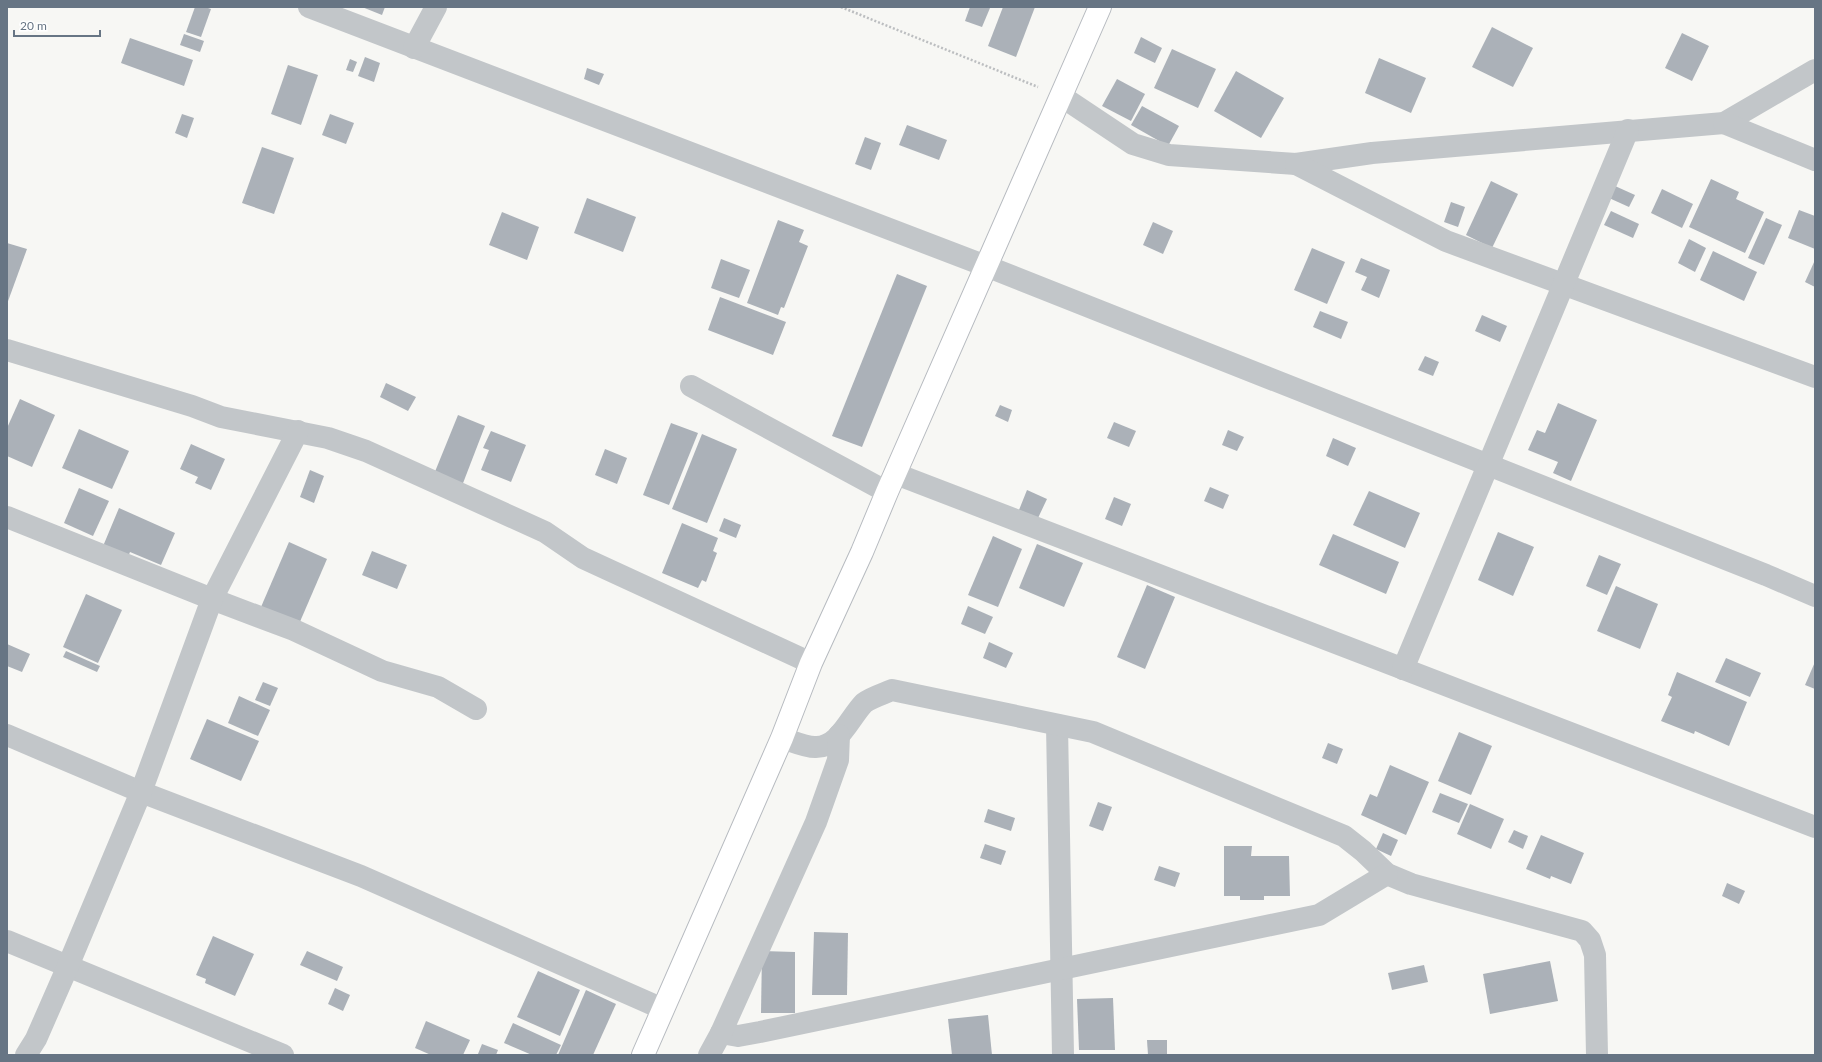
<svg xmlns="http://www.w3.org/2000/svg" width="1822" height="1062" viewBox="0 0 1822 1062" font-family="Lato,sans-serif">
  <rect width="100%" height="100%" fill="#f7f7f4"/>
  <!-- building -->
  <g fill="#abb1b8">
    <path d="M 195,7 L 205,7 L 211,9 L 201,37 L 186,32 Z"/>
    <path d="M 362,7 L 385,7 L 382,15 Z"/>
    <path d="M 970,7 L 990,8 L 982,27 L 965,21 Z"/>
    <path d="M 1003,7 L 1035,7 L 1016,57 L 988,46 Z"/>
    <path d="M 1492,27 L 1533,48 L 1513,87 L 1472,67 Z"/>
    <path d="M 1682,33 L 1709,46 L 1692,81 L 1665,68 Z"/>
    <path d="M 184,34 L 204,41 L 200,52 L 180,45 Z"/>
    <path d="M 1141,37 L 1162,48 L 1155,63 L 1134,53 Z"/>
    <path d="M 130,38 L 193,60 L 184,86 L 121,63 Z"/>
    <path d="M 1172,49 L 1216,69 L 1198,108 L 1154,88 Z"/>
    <path d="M 365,57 L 380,63 L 374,82 L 358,76 Z"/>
    <path d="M 1379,58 L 1426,78 L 1411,113 L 1365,93 Z"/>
    <path d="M 350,59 L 357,62 L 353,72 L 346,70 Z"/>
    <path d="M 288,65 L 318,75 L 301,125 L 271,114 Z"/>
    <path d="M 587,68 L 604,74 L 599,85 L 584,79 Z"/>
    <path d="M 1236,71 L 1284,98 L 1261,138 L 1214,111 Z"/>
    <path d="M 1117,79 L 1145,94 L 1131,121 L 1102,106 Z"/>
    <path d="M 1142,106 L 1179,126 L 1168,146 L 1131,125 Z"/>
    <path d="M 182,114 L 194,118 L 187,138 L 175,133 Z"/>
    <path d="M 330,114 L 354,123 L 346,144 L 322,135 Z"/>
    <path d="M 907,125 L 947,140 L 939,160 L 899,145 Z"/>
    <path d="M 865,137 L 881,143 L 871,170 L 855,164 Z"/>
    <path d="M 262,147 L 294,158 L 274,214 L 242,203 Z"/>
    <path d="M 1711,179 L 1739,192 L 1736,199 L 1764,212 L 1745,253 L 1689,227 Z"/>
    <path d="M 1491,181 L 1518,194 L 1492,248 L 1466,235 Z"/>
    <path d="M 1615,186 L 1635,195 L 1629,207 L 1609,198 Z"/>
    <path d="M 1662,189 L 1693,204 L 1682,228 L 1651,213 Z"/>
    <path d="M 587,198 L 636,217 L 623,252 L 574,233 Z"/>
    <path d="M 1451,202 L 1465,207 L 1458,227 L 1444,222 Z"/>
    <path d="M 1799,210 L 1815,216 L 1815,249 L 1788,238 Z"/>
    <path d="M 1611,211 L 1639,224 L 1633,238 L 1604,225 Z"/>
    <path d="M 502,212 L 539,227 L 527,260 L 489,245 Z"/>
    <path d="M 1766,218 L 1782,225 L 1764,265 L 1748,258 Z"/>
    <path d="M 778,220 L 804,230 L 799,242 L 808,246 L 784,308 L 781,307 L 778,315 L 747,303 Z"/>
    <path d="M 1153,222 L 1173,231 L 1163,254 L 1143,245 Z"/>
    <path d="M 1689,239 L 1706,248 L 1695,272 L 1678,263 Z"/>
    <path d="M 7,243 L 27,249 L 7,304 Z"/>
    <path d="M 1312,248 L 1345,262 L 1327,304 L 1294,290 Z"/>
    <path d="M 1713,251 L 1757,272 L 1744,301 L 1700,280 Z"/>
    <path d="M 1361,258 L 1390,270 L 1379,298 L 1361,290 L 1367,277 L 1355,272 Z"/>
    <path d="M 721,259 L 750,270 L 739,298 L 711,288 Z"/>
    <path d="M 1815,260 L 1815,287 L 1805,282 Z"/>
    <path d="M 897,274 L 927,286 L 862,447 L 832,436 Z"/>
    <path d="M 720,297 L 786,322 L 773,355 L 708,330 Z"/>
    <path d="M 1320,311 L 1348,322 L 1341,339 L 1313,327 Z"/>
    <path d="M 1482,315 L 1507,326 L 1500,342 L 1475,331 Z"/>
    <path d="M 1425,356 L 1439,362 L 1433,376 L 1418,370 Z"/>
    <path d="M 386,383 L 416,397 L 408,411 L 380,397 Z"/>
    <path d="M 20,399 L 55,415 L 32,467 L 7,456 L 7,428 Z"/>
    <path d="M 1558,403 L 1597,420 L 1571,481 L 1553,473 L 1558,462 L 1528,450 L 1537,430 L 1545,433 Z"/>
    <path d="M 1000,405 L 1012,410 L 1008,422 L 995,416 Z"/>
    <path d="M 458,415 L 485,426 L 460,491 L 432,479 Z"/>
    <path d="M 1114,422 L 1136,431 L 1129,447 L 1107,438 Z"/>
    <path d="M 671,423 L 698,433 L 669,505 L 643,495 Z"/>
    <path d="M 79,429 L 129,451 L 112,489 L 62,468 Z"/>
    <path d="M 1228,430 L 1244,437 L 1237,451 L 1222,445 Z"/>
    <path d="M 491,431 L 526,445 L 511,482 L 481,470 L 489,450 L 483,448 Z"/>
    <path d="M 702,434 L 737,449 L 707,523 L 672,509 Z"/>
    <path d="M 1333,438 L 1356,448 L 1348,466 L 1326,456 Z"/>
    <path d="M 191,444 L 225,459 L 211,490 L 195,483 L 198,477 L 180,469 Z"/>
    <path d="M 605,449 L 627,458 L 617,484 L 595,475 Z"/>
    <path d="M 310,470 L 324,476 L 314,503 L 300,497 Z"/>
    <path d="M 1210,487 L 1229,495 L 1223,509 L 1204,501 Z"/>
    <path d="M 79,488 L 109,501 L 93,536 L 64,523 Z"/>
    <path d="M 1027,490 L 1047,499 L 1038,518 L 1019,510 Z"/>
    <path d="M 1369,491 L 1420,513 L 1405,548 L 1353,525 Z"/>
    <path d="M 1114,497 L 1131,504 L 1122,526 L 1105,519 Z"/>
    <path d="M 119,508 L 175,533 L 161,565 L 130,552 L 126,562 L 101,551 Z"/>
    <path d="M 724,518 L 741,525 L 736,538 L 719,531 Z"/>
    <path d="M 682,523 L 718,538 L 713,551 L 717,553 L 706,582 L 702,580 L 698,588 L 662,573 Z"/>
    <path d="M 1498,532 L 1534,547 L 1513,596 L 1478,580 Z"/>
    <path d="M 1333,534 L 1399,562 L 1386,594 L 1319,565 Z"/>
    <path d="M 993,536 L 1022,549 L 998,607 L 968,595 Z"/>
    <path d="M 289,542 L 327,559 L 299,624 L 261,607 Z"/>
    <path d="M 1037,544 L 1083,563 L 1064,607 L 1019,588 Z"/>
    <path d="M 372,551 L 407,565 L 397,589 L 362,575 Z"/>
    <path d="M 1599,555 L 1621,564 L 1607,595 L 1586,586 Z"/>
    <path d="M 1147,585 L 1175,597 L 1145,669 L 1117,657 Z"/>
    <path d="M 1616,586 L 1658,604 L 1640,649 L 1597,631 Z"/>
    <path d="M 86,594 L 122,610 L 98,663 L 63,647 Z"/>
    <path d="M 968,606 L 993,617 L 985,634 L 961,624 Z"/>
    <path d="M 989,642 L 1013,653 L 1006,668 L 983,658 Z"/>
    <path d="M 7,644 L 30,654 L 22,672 L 7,666 Z"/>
    <path d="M 66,651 L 100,666 L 97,672 L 63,657 Z"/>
    <path d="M 1726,658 L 1761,673 L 1750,697 L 1715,682 Z"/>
    <path d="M 1815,662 L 1815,689 L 1805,685 Z"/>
    <path d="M 1677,672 L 1747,702 L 1729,746 L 1695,731 L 1694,734 L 1661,721 L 1672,697 L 1668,695 Z"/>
    <path d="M 263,682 L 278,688 L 270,706 L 255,700 Z"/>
    <path d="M 239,696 L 270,710 L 258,736 L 228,723 Z"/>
    <path d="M 207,719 L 259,741 L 241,781 L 190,759 Z"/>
    <path d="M 1459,732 L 1492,746 L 1471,795 L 1438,781 Z"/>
    <path d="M 1328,743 L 1343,749 L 1337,764 L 1322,758 Z"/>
    <path d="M 1390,765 L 1429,782 L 1406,835 L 1361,815 L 1370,794 L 1377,797 Z"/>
    <path d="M 1440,793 L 1468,804 L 1459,823 L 1432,812 Z"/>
    <path d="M 1098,802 L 1112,807 L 1103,831 L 1089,826 Z"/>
    <path d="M 1470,804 L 1504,819 L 1491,849 L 1457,834 Z"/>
    <path d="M 988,809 L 1015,818 L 1011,831 L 984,822 Z"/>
    <path d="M 1514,830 L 1528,836 L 1523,849 L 1508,842 Z"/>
    <path d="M 1383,833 L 1398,840 L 1391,856 L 1376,849 Z"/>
    <path d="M 1541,835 L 1584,853 L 1571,884 L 1551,876 L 1550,879 L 1526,869 Z"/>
    <path d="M 985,844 L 1006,851 L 1001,865 L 980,858 Z"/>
    <path d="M 1224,846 L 1252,846 L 1251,856 L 1289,856 L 1290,896 L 1264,896 L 1264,900 L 1240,900 L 1240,896 L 1224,896 Z"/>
    <path d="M 1159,866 L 1180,873 L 1175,887 L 1154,880 Z"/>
    <path d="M 1727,883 L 1745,891 L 1739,904 L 1722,896 Z"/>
    <path d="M 814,932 L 848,933 L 847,995 L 812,995 Z"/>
    <path d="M 213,936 L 254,954 L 235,996 L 205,983 L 206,979 L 196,975 Z"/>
    <path d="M 307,951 L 343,967 L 337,981 L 300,965 Z"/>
    <path d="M 762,951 L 795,952 L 795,1013 L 761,1013 Z"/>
    <path d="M 1550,961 L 1558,1001 L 1490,1014 L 1483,974 Z"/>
    <path d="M 1424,965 L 1428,982 L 1392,990 L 1388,973 Z"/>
    <path d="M 538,971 L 580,990 L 560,1036 L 517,1017 Z"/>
    <path d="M 335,988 L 350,995 L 343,1011 L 328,1004 Z"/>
    <path d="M 586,990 L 616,1004 L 593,1055 L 558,1055 Z"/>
    <path d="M 1113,998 L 1115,1050 L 1079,1050 L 1077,999 Z"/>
    <path d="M 988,1015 L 992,1055 L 952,1055 L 948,1019 Z"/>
    <path d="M 426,1021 L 470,1040 L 463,1055 L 431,1055 L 415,1048 Z"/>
    <path d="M 513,1023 L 561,1045 L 556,1055 L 532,1055 L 504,1043 Z"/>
    <path d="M 1147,1040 L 1167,1040 L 1167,1055 L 1148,1055 Z"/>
    <path d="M 482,1044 L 498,1050 L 496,1055 L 478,1054 Z"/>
  </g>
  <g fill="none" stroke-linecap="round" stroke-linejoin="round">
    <defs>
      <path id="secondary" d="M 643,1055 L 782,738 L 811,663 L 862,552 L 887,492 L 1100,7"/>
    </defs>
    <!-- secondary casing -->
    <use href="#secondary" stroke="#b7bbc0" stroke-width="24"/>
    <!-- path -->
    <path stroke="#bcbec0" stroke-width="2.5" stroke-dasharray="2 2" stroke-linecap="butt" d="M 841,7 L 1038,87"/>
    <!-- street -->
    <g stroke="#c2c6c9" stroke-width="22">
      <path d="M 309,7 L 986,266 L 1766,575 L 1815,596"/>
      <path d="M 414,48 L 436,7"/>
      <path d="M 1061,96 L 1133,144 L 1169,155 L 1296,164 L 1372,153 L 1724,123 L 1815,70"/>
      <path d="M 1724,123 L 1815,160"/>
      <path d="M 1296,164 L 1446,241 L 1815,377"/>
      <path d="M 7,350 L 192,406 L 221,417 L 328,438 L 366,451 L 545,532 L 583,558 L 811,663"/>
      <path d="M 691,386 L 887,492"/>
      <path d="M 896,474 L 1815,827"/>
      <path d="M 7,517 L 212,599 L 294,630 L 382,671 L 438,687 L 476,709"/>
      <path d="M 1403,669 L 1628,130"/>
      <path d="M 1057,725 L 1063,1055"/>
      <path d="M 7,735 L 141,792 L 361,876 L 663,1009"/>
      <path d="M 782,738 C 792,741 805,747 815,747 C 839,748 850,717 864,703 C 872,697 883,694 892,690 L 1093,732 L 1344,836 L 1363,851 L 1387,874 L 1411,884 L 1582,931 L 1590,940 L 1595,955 L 1597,1055"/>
      <path d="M 7,941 L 283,1055"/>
      <path d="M 721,1033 L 738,1036 L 760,1032 L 1319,915 L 1387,874"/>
      <path d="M 26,1055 L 36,1039 L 68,966 L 141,792 L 212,599 L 298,431"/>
      <path d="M 709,1055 L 721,1033 L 816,822 L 838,760 L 839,735"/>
    </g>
    <!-- secondary -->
    <use href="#secondary" stroke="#fff" stroke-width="22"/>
  </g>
  <!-- border -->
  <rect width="1822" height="1062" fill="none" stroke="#677584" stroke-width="16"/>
  <!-- scale -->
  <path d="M14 30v6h86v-6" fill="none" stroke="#677584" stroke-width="2"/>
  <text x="20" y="30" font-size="12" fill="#677584" stroke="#ffffff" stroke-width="3" paint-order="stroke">20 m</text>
</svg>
